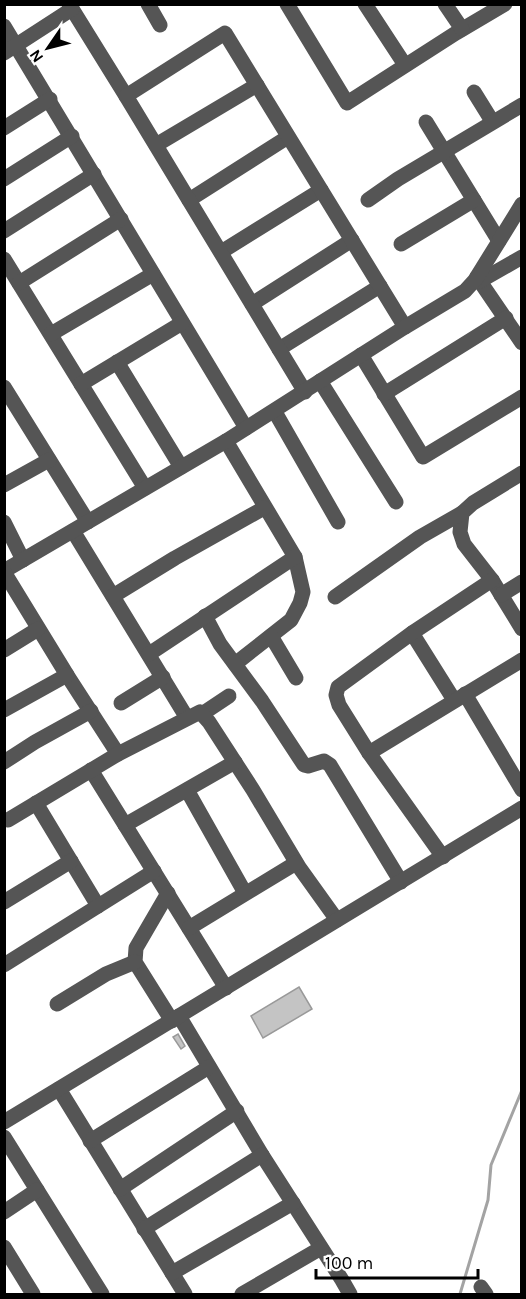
<svg xmlns="http://www.w3.org/2000/svg" width="526" height="1299" viewBox="0 0 526 1299" font-family="Karla,sans-serif">
  <rect width="100%" height="100%" fill="#fff"/>
  <g fill="none" stroke-linecap="round" stroke-linejoin="round">
    <!-- stream -->
    <path stroke="#a3a3a3" stroke-width="3" d="M 460,1294 L 488,1200 L 491,1165 L 522,1090"/>
  </g>
  <!-- building -->
  <g fill="#c4c4c4" stroke="#999" stroke-width="1.5">
    <path d="M 299,987 L 312,1009 L 263,1038 L 251,1016 Z"/>
    <path d="M 178,1034 L 185,1046 L 181,1049 L 173,1037 Z"/>
  </g>
  <g fill="none" stroke-linecap="round" stroke-linejoin="round">
    <!-- minor -->
    <g stroke="#555" stroke-width="15">
      <path d="M 69,4 L 126,96"/>
      <path d="M 148,4 L 160,25"/>
      <path d="M 287,4 L 347,103 L 456,33 L 505,4"/>
      <path d="M 365,4 L 405,65"/>
      <path d="M 445,4 L 462,29"/>
      <path d="M 4,26 L 246,428"/>
      <path d="M 4,53 L 72,9"/>
      <path d="M 474,92 L 492,121"/>
      <path d="M 426,122 L 499,241"/>
      <path d="M 4,128 L 50,99"/>
      <path d="M 156,145 L 257,85"/>
      <path d="M 4,179 L 72,136"/>
      <path d="M 189,200 L 288,137"/>
      <path d="M 368,200 L 398,179 L 522,105"/>
      <path d="M 4,231 L 94,174"/>
      <path d="M 401,244 L 474,200"/>
      <path d="M 221,252 L 321,190"/>
      <path d="M 4,259 L 145,488"/>
      <path d="M 477,277 L 522,343"/>
      <path d="M 480,281 L 522,257"/>
      <path d="M 19,283 L 121,219"/>
      <path d="M 252,304 L 352,240"/>
      <path d="M 51,334 L 153,274"/>
      <path d="M 279,349 L 380,286"/>
      <path d="M 361,355 L 423,457 L 522,397"/>
      <path d="M 117,362 L 181,467"/>
      <path d="M 320,381 L 396,502"/>
      <path d="M 81,384 L 182,323"/>
      <path d="M 4,387 L 88,522"/>
      <path d="M 305,392 L 126,96 L 225,33 L 405,327"/>
      <path d="M 384,394 L 506,318"/>
      <path d="M 275,412 L 338,522"/>
      <path d="M 226,441 L 295,557 L 303,592 L 300,603 L 291,620 L 235,664"/>
      <path d="M 522,473 L 473,503 L 462,513 L 460,532 L 464,544 L 492,580 L 522,629"/>
      <path d="M 4,485 L 49,460"/>
      <path d="M 4,522 L 23,560"/>
      <path d="M 73,531 L 187,718"/>
      <path d="M 4,571 L 226,441 L 405,327 L 465,291 L 475,280 L 522,204"/>
      <path d="M 4,572 L 67,675 L 118,754"/>
      <path d="M 501,595 L 522,582"/>
      <path d="M 113,596 L 175,558 L 264,508"/>
      <path d="M 335,597 L 420,537 L 462,513"/>
      <path d="M 205,616 L 220,644 L 262,701 L 304,765 L 308,766 L 324,761 L 330,765 L 401,882"/>
      <path d="M 412,633 L 454,700"/>
      <path d="M 271,636 L 296,678"/>
      <path d="M 4,650 L 38,629"/>
      <path d="M 149,654 L 295,557"/>
      <path d="M 465,694 L 522,790"/>
      <path d="M 121,703 L 163,677"/>
      <path d="M 4,710 L 67,675"/>
      <path d="M 202,714 L 229,696"/>
      <path d="M 369,753 L 522,660"/>
      <path d="M 4,762 L 35,742 L 91,711"/>
      <path d="M 91,770 L 226,988"/>
      <path d="M 187,790 L 245,893"/>
      <path d="M 36,803 L 98,906"/>
      <path d="M 8,820 L 118,754 L 200,712 L 209,722 L 253,790 L 299,867 L 337,920"/>
      <path d="M 125,825 L 235,762"/>
      <path d="M 443,857 L 369,753 L 339,705 L 336,695 L 338,687 L 412,633 L 492,580"/>
      <path d="M 168,893 L 136,948 L 135,962 L 172,1021"/>
      <path d="M 4,902 L 71,861"/>
      <path d="M 189,928 L 296,863"/>
      <path d="M 4,965 L 154,871"/>
      <path d="M 57,1004 L 106,974 L 135,962"/>
      <path d="M 179,1016 L 262,1155 L 342,1280 L 350,1294"/>
      <path d="M 59,1089 L 185,1294"/>
      <path d="M 4,1122 L 522,808"/>
      <path d="M 4,1137 L 102,1294"/>
      <path d="M 90,1141 L 209,1067"/>
      <path d="M 120,1189 L 237,1111"/>
      <path d="M 4,1212 L 37,1190"/>
      <path d="M 144,1229 L 262,1155"/>
      <path d="M 4,1247 L 33,1294"/>
      <path d="M 172,1273 L 293,1203"/>
      <path d="M 481,1287 L 486,1294"/>
      <path d="M 242,1294 L 321,1248"/>
    </g>
  </g>
  <!-- border -->
  <rect width="526" height="1299" fill="none" stroke="#000000" stroke-width="12"/>
  <!-- north arrow -->
  <g transform="translate(48 48) rotate(235)" stroke="#ffffff" stroke-width="4.5" paint-order="stroke">
  <path d="M0-4.5L10 22L0 15L-10 22Z" fill="#000000"/>
  <text y="-9" font-size="16" font-weight="bold" text-anchor="middle" fill="#000000">N</text>
  </g>
  <!-- scale -->
  <path d="M316 1269v9h162v-9" fill="none" stroke="#000000" stroke-width="3"/>
  <text x="325" y="1269" font-size="18" fill="#000000" stroke="#ffffff" stroke-width="4.5" paint-order="stroke">100 m</text>
</svg>
